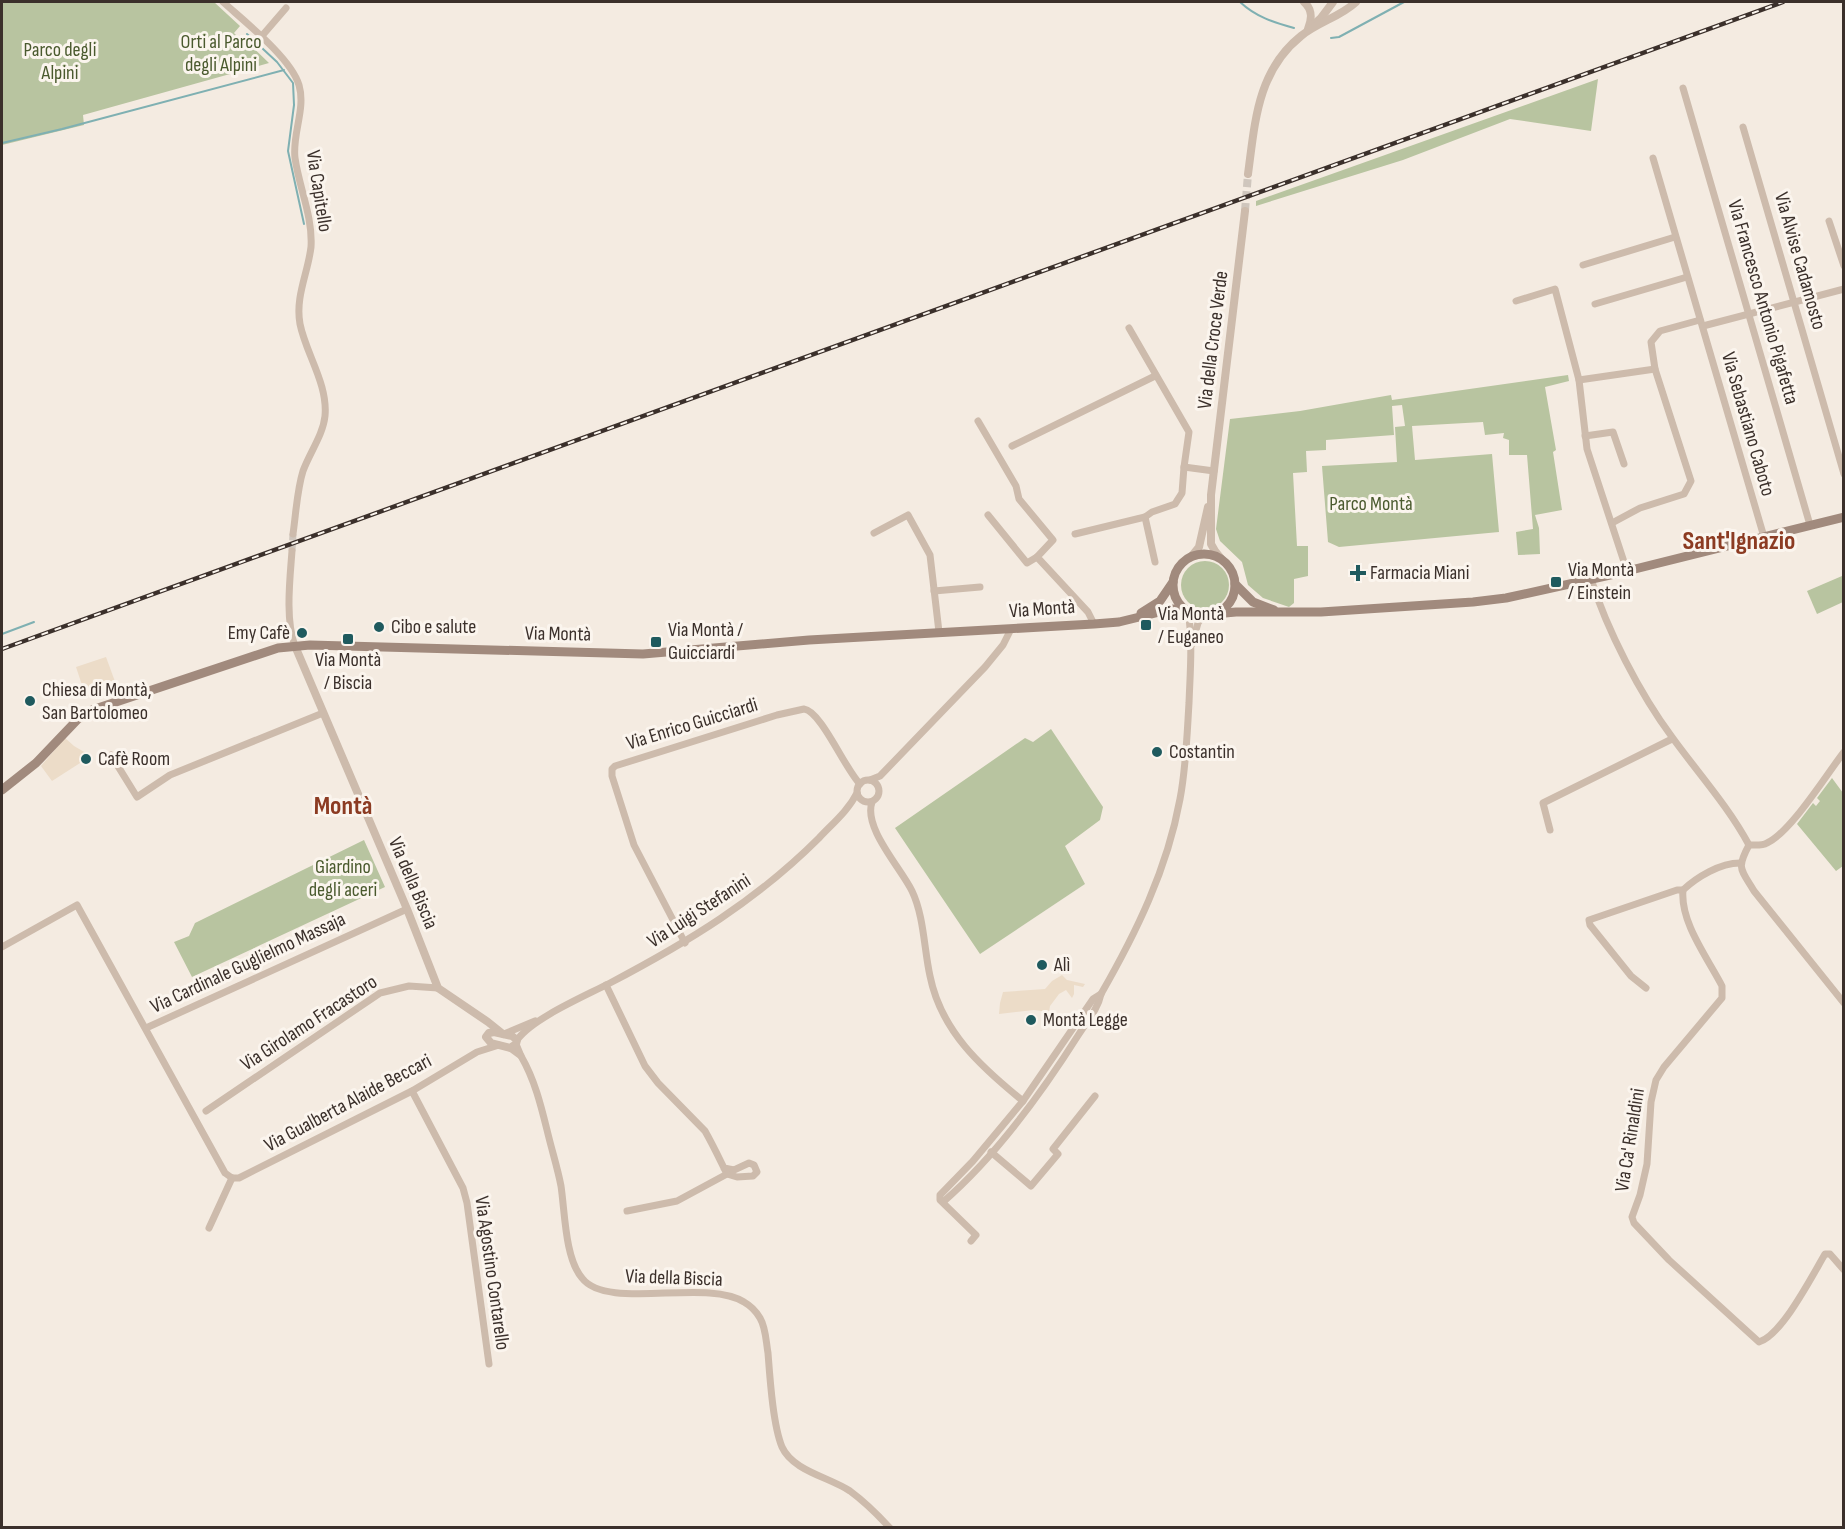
<svg xmlns="http://www.w3.org/2000/svg" width="1845" height="1529" viewBox="0 0 1845 1529" font-family="'Sofia Sans Condensed',sans-serif">
  <rect width="100%" height="100%" fill="#f4ebe1"/>
  <!-- green -->
  <g fill="#b8c4a0">
    <path d="M 2,2 L 214,2 L 240,26 L 234,33 L 238,37 L 240,35 L 269,63 L 83,115 L 84,125 L 2,145 Z"/>
    <path d="M 1598,79 L 1591,131 L 1510,119 L 1403,160 L 1256,206 L 1256,201 Z"/>
    <path d="M 1568,375 L 1569,381 L 1545,387 L 1556,450 L 1553,452 L 1562,510 L 1535,515 L 1539,528 L 1540,554 L 1518,555 L 1516,532 L 1533,529 L 1527,455 L 1509,455 L 1509,440 L 1503,438 L 1504,433 L 1485,435 L 1483,422 L 1412,426 L 1415,460 L 1492,454 L 1499,532 L 1339,547 L 1328,542 L 1322,466 L 1397,462 L 1395,427 L 1405,426 L 1402,405 L 1392,406 L 1394,435 L 1326,440 L 1326,450 L 1306,451 L 1307,472 L 1293,473 L 1297,546 L 1308,546 L 1308,576 L 1294,579 L 1294,603 L 1289,607 L 1263,598 L 1248,585 L 1242,562 L 1220,541 L 1216,529 L 1230,419 L 1300,411 L 1391,395 L 1392,400 Z"/>
    <circle cx="1205" cy="585" r="24"/>
    <path d="M 1842,576 L 1843,580 L 1843,602 L 1817,614 L 1807,591 Z"/>
    <path d="M 1051,729 L 1103,807 L 1100,820 L 1065,846 L 1085,884 L 980,954 L 895,828 L 1025,738 L 1033,742 Z"/>
    <path d="M 1832,778 L 1843,793 L 1843,866 L 1836,871 L 1797,824 L 1813,803 L 1816,806 L 1820,801 L 1817,798 Z"/>
    <path d="M 364,840 L 385,887 L 192,977 L 174,942 L 189,936 L 195,923 Z"/>
  </g>
  <!-- plaza -->
  <g fill="#ecdcc8">
    <path d="M 106,657 L 117,687 L 86,697 L 76,667 Z"/>
    <path d="M 65,738 L 74,746 L 91,756 L 52,781 L 41,766 Z"/>
    <path d="M 1062,975 L 1067,980 L 1085,984 L 1083,987 L 1074,985 L 1074,994 L 1072,998 L 1066,990 L 1059,994 L 1050,1006 L 1049,1012 L 1034,1010 L 999,1014 L 1000,1003 L 1003,992 L 1045,989 L 1052,981 Z"/>
  </g>
  <g fill="none" stroke-linecap="round" stroke-linejoin="round">
    <!-- stream -->
    <g stroke="#7fb0b2" stroke-width="2">
      <path d="M 1240,2 C 1256,17 1273,22 1294,28"/>
      <path d="M 247,34 L 277,62 L 293,83 L 294,105 L 288,151 L 304,224"/>
      <path d="M 1331,38 L 1339,37 L 1404,2"/>
      <path d="M 2,143 L 62,129 L 284,70"/>
      <path d="M 2,634 L 34,622"/>
    </g>
    <!-- minor-tunnel -->
    <path stroke="#cfc6bd" stroke-width="7" stroke-dasharray="7 3.5" stroke-linecap="butt" d="M 292,551 L 293,534"/>
    <!-- tertiary-tunnel -->
    <path stroke="#cfc6bd" stroke-width="8" stroke-dasharray="8 4" stroke-linecap="butt" d="M 1245,211 L 1248,174"/>
    <!-- minor -->
    <g stroke="#cdbbac" stroke-width="7">
      <path d="M 223,2 C 244,21 291,58 299,85 C 306,109 292,134 295,158 C 299,187 313,217 311,247 C 308,273 295,297 300,324 C 306,354 328,384 325,416 C 323,435 310,452 303,471 C 297,490 296,513 293,534"/>
      <path d="M 261,37 L 286,8"/>
      <path d="M 1683,88 L 1810,525"/>
      <path d="M 1743,127 L 1844,474"/>
      <path d="M 1653,158 L 1764,537"/>
      <path d="M 1829,221 L 1844,266"/>
      <path d="M 1583,265 L 1675,237"/>
      <path d="M 1516,301 L 1555,289 L 1579,380 L 1587,449 L 1627,571"/>
      <path d="M 1595,304 L 1687,277"/>
      <path d="M 1703,326 L 1844,289"/>
      <path d="M 1129,328 L 1189,432 L 1184,467"/>
      <path d="M 1579,380 L 1655,369"/>
      <path d="M 978,421 L 1016,486 L 1019,499 L 1053,540 L 1037,557 L 1088,612 L 1094,624"/>
      <path d="M 1585,436 L 1613,432 L 1624,464"/>
      <path d="M 1012,446 L 1155,376"/>
      <path d="M 988,515 L 1027,563 L 1037,557"/>
      <path d="M 1145,517 L 1155,562"/>
      <path d="M 1612,523 L 1640,508 L 1684,494 L 1691,481 L 1655,369 L 1651,342 L 1660,331 L 1700,320"/>
      <path d="M 874,533 L 908,515 L 930,555 L 939,632"/>
      <path d="M 1075,534 L 1145,517 L 1152,512 L 1175,504 L 1182,493 L 1184,467 L 1214,471"/>
      <path d="M 292,551 C 290,578 285,620 295,646"/>
      <path d="M 1591,579 C 1607,630 1640,694 1672,737 C 1698,773 1728,806 1749,845"/>
      <path d="M 934,591 L 980,587"/>
      <path d="M 1192,644 L 1198,623 L 1203,616"/>
      <path d="M 111,755 L 137,797 L 170,775 L 323,713"/>
      <circle cx="868" cy="791" r="11"/>
      <path d="M 870,780 L 880,776 L 985,667 L 1003,645 L 1011,629"/>
      <path d="M 872,802 C 863,828 901,868 912,891 C 924,916 924,949 930,976 C 941,1031 981,1067 1023,1101"/>
      <path d="M 1550,830 L 1543,803 L 1672,739"/>
      <path d="M 1749,845 C 1736,869 1741,869 1754,891 L 1844,1003"/>
      <path d="M 1749,845 C 1755,845 1762,846 1767,843 C 1791,832 1826,775 1844,752"/>
      <path d="M 1740,863 C 1720,863 1697,877 1683,890 C 1680,922 1707,957 1722,986 L 1722,998 L 1664,1067 L 1656,1080 L 1651,1102 L 1647,1164 L 1640,1195 L 1632,1217 L 1634,1223 L 1669,1260 L 1759,1342 C 1782,1335 1812,1276 1825,1254 L 1830,1254 L 1844,1270"/>
      <path d="M 685,943 L 634,845 L 612,776 L 612,769 L 615,766 L 777,715 L 804,709 C 821,711 845,769 860,784"/>
      <path d="M 2,947 L 77,905 L 225,1173 L 232,1178"/>
      <path d="M 606,985 L 645,1066 L 658,1083 L 705,1131 C 713,1145 720,1160 727,1174 L 737,1177 L 753,1176 L 757,1172 L 754,1165 L 749,1163 L 734,1170 L 724,1168"/>
      <path d="M 1646,988 L 1631,976 L 1590,925 L 1589,920 L 1677,890 L 1683,890"/>
      <path d="M 146,1028 L 407,909"/>
      <path d="M 504,1034 L 535,1021"/>
      <path d="M 517,1040 C 533,1018 585,996 610,983 C 688,942 756,901 819,838 C 832,824 848,811 857,793"/>
      <path d="M 510,1048 L 521,1056 L 516,1044"/>
      <path d="M 521,1056 C 536,1082 542,1110 549,1138 C 553,1154 558,1170 561,1186 C 565,1213 565,1258 582,1278 C 607,1311 706,1278 744,1302 C 751,1306 756,1311 760,1318 C 766,1328 766,1342 768,1353 C 770,1379 773,1425 782,1447 C 793,1471 829,1477 850,1491 C 865,1502 878,1515 890,1528"/>
      <path d="M 412,1091 L 463,1188 L 467,1203 L 489,1364"/>
      <path d="M 206,1111 L 380,993 L 409,986 L 438,988"/>
      <path d="M 991,1152 L 1031,1186 L 1058,1154 L 1053,1149 L 1095,1096"/>
      <path d="M 232,1178 L 239,1178 L 412,1091 L 477,1052 L 499,1045"/>
      <path d="M 943,1202 C 994,1158 1043,1091 1079,1034 C 1087,1021 1098,1009 1101,994 C 1136,933 1167,870 1180,799 C 1186,768 1187,735 1189,703 C 1190,674 1193,641 1188,611"/>
      <path d="M 627,1211 L 677,1201 L 727,1174"/>
      <path d="M 209,1228 L 232,1178"/>
      <path d="M 971,1241 L 976,1235 L 940,1200 L 940,1195 L 973,1161 L 1023,1101 L 1093,999 L 1101,994"/>
    </g>
    <!-- tertiary -->
    <g stroke="#cdbbac" stroke-width="8">
      <path d="M 1304,2 C 1313,10 1312,19 1308,29"/>
      <path d="M 1312,26 L 1321,18 L 1333,2"/>
      <path d="M 1248,174 C 1255,123 1257,71 1301,36 C 1318,22 1340,17 1356,2"/>
      <path d="M 1191,557 L 1199,547 L 1208,507"/>
      <path d="M 1223,561 L 1215,551 L 1211,544 L 1211,495 L 1245,211"/>
      <path d="M 295,646 L 407,909 L 438,988 L 488,1022 L 503,1034"/>
      <path d="M 494,1032 L 512,1036 L 517,1040 L 516,1044 L 510,1048 L 491,1043 L 486,1037 L 489,1033 Z"/>
    </g>
    <!-- secondary -->
    <g stroke="#a18a7d" stroke-width="9">
      <circle cx="1204" cy="585" r="31"/>
      <path d="M 1235,584 L 1253,602 L 1274,610"/>
      <path d="M 1141,613 L 1160,601 L 1173,582"/>
      <path d="M 1214,614 L 1236,612 L 1321,612 L 1473,602 L 1506,598 L 1619,573 L 1844,517"/>
      <path d="M 2,790 L 36,763 L 78,719 L 92,710 L 278,648 L 310,645 L 643,654 L 809,640 L 1094,624 L 1119,622 L 1172,609 L 1186,610"/>
    </g>
    <defs>
      <path id="rail" d="M 2,649 L 1783,2"/>
    </defs>
    <!-- rail casing -->
    <use href="#rail" stroke="#3b302b" stroke-width="4.5"/>
    <!-- rail -->
    <use href="#rail" stroke="#fbf5ee" stroke-width="2" stroke-dasharray="7" stroke-linecap="butt"/>
  </g>
  <!-- markers -->
  <g fill="#1f5a5e" stroke="#fbf5ee" stroke-width="2">
    <path d="M1355 564h6v6h6v6h-6v6h-6v-6h-6v-6h6z"/>
    <rect x="1550" y="576" width="12" height="12" rx="3"/>
    <rect x="1140" y="619" width="12" height="12" rx="3"/>
    <circle cx="379" cy="627" r="6"/>
    <circle cx="302" cy="633" r="6"/>
    <rect x="342" y="633" width="12" height="12" rx="3"/>
    <rect x="650" y="636" width="12" height="12" rx="3"/>
    <circle cx="30" cy="701" r="6"/>
    <circle cx="1157" cy="752" r="6"/>
    <circle cx="86" cy="759" r="6"/>
    <circle cx="1042" cy="965" r="6"/>
    <circle cx="1031" cy="1020" r="6"/>
  </g>
  <g text-anchor="middle" dominant-baseline="central" stroke-width="6" stroke-linejoin="round" paint-order="stroke">
    <!-- park labels -->
    <g font-size="20" fill="#4a5a2e" stroke="#fbf5ee">
      <text x="221" y="42">Orti al Parco<tspan x="221" dy="23">degli Alpini</tspan></text>
      <text x="60" y="50">Parco degli<tspan x="60" dy="23">Alpini</tspan></text>
      <text x="1371" y="504">Parco Montà</text>
      <text x="343" y="867">Giardino<tspan x="343" dy="23">degli aceri</tspan></text>
    </g>
    <!-- street labels -->
    <g font-size="20" fill="#3b302b" stroke="#fbf5ee">
      <text transform="translate(319 191) rotate(81)">Via Capitello</text>
      <text transform="translate(1800 261) rotate(74)">Via Alvise Cadamosto</text>
      <text transform="translate(1763 302) rotate(74)">Via Francesco Antonio Pigafetta</text>
      <text transform="translate(1213 340) rotate(-83)">Via della Croce Verde</text>
      <text transform="translate(1748 424) rotate(74)">Via Sebastiano Caboto</text>
      <text transform="translate(1042 609) rotate(-4)">Via Montà</text>
      <text transform="translate(558 634) rotate(1)">Via Montà</text>
      <text transform="translate(692 724) rotate(-17)">Via Enrico Guicciardi</text>
      <text transform="translate(413 883) rotate(67)">Via della Biscia</text>
      <text transform="translate(699 911) rotate(-33)">Via Luigi Stefanini</text>
      <text transform="translate(248 963) rotate(-25)">Via Cardinale Guglielmo Massaja</text>
      <text transform="translate(309 1023) rotate(-33)">Via Girolamo Fracastoro</text>
      <text transform="translate(348 1103) rotate(-28)">Via Gualberta Alaide Beccari</text>
      <text transform="translate(1630 1140) rotate(-81)">Via Ca' Rinaldini</text>
      <text transform="translate(492 1273) rotate(82)">Via Agostino Contarello</text>
      <text transform="translate(674 1278) rotate(2)">Via della Biscia</text>
    </g>
    <!-- poi labels -->
    <g font-size="20" fill="#3b302b" stroke="#fbf5ee" text-anchor="start">
      <text x="1568" y="570">Via Montà<tspan x="1568" dy="23">/ Einstein</tspan></text>
      <text x="1370" y="573">Farmacia Miani</text>
      <text x="1158" y="614">Via Montà<tspan x="1158" dy="23">/ Euganeo</tspan></text>
      <text x="391" y="627">Cibo e salute</text>
      <text x="668" y="630">Via Montà /<tspan x="668" dy="23">Guicciardi</tspan></text>
      <text x="290" y="633" text-anchor="end">Emy Cafè</text>
      <text x="348" y="660" text-anchor="middle">Via Montà<tspan x="348" dy="23">/ Biscia</tspan></text>
      <text x="42" y="690">Chiesa di Montà,<tspan x="42" dy="23">San Bartolomeo</tspan></text>
      <text x="1169" y="752">Costantin</text>
      <text x="98" y="759">Cafè Room</text>
      <text x="1054" y="965">Alì</text>
      <text x="1043" y="1020">Montà Legge</text>
    </g>
    <!-- district labels -->
    <g font-size="26" font-weight="bold" fill="#8c3b22" stroke="#fbf5ee">
      <text x="1739" y="541">Sant'Ignazio</text>
      <text x="343" y="806">Montà</text>
    </g>
  </g>
  <!-- border -->
  <rect width="1845" height="1529" fill="none" stroke="#3b302b" stroke-width="6"/>
</svg>
